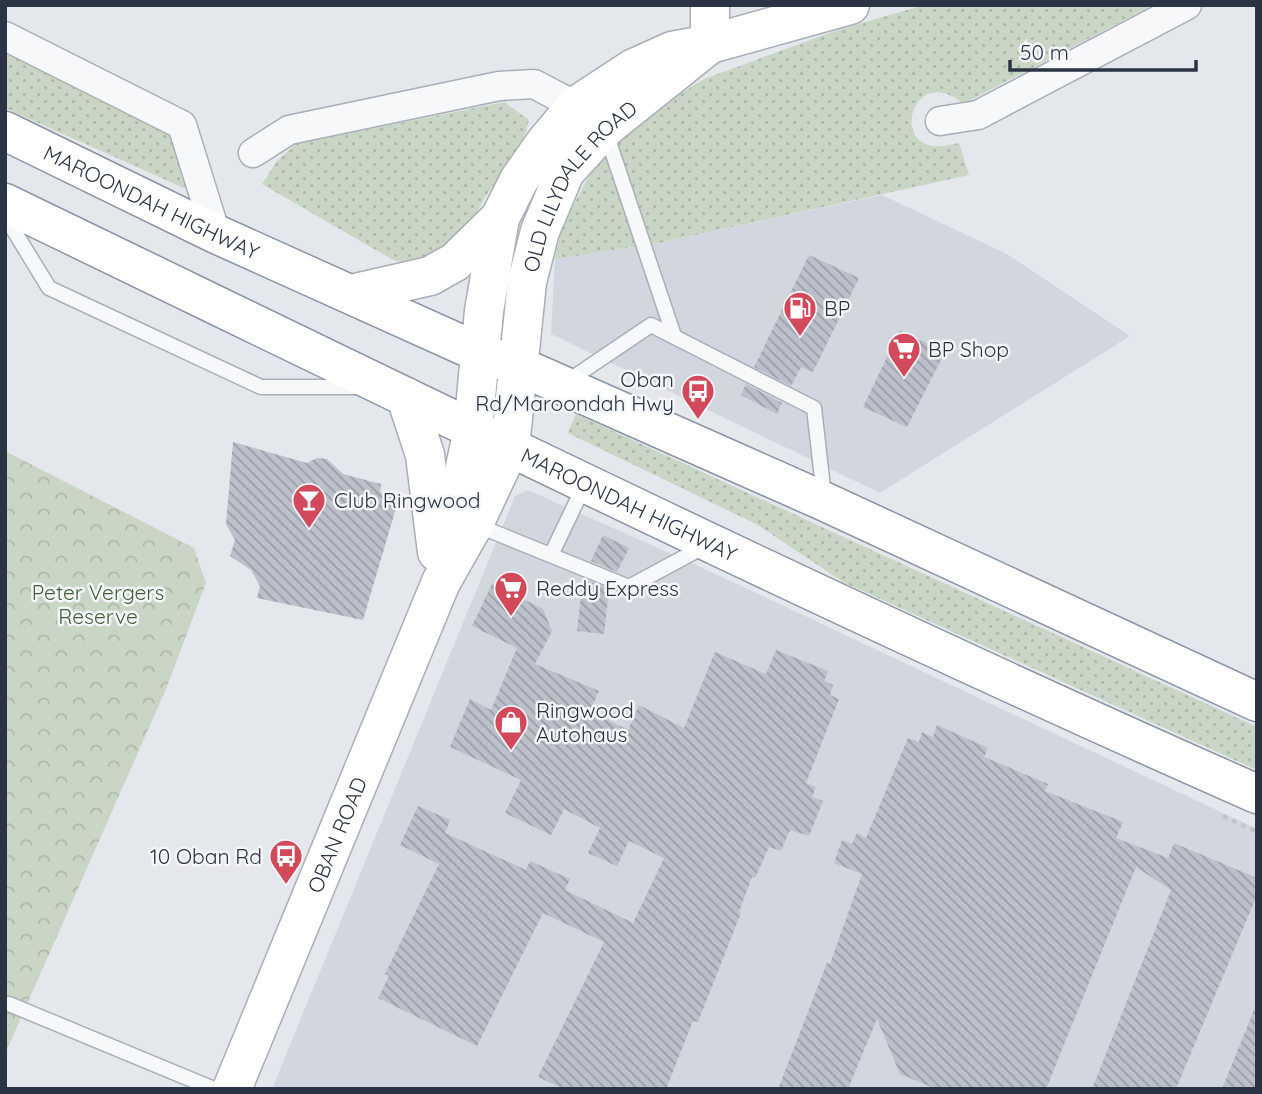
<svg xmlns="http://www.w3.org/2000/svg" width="1262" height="1094" viewBox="0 0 1262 1094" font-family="Quicksand,sans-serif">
  <defs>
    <pattern id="grass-dots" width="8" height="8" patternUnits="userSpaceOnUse" patternTransform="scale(1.75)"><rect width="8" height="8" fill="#c9d6c5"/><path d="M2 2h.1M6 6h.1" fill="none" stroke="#adb8ab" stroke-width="1.8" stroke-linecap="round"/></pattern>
    <pattern id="park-crowns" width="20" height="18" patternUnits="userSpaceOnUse" patternTransform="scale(1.75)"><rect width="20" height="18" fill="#c9d6c5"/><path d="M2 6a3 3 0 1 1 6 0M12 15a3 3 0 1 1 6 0" fill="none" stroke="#adb8ab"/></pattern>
    <pattern id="building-back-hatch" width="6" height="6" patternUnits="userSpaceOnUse" patternTransform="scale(1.75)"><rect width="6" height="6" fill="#bbc0ca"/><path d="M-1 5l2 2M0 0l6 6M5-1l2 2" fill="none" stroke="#989da6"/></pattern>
  </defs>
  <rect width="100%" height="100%" fill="#e4e7ec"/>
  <!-- built -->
  <g fill="#d2d6de">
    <path d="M 882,195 L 1007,254 L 1130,336 L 880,493 L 551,334 L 555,259 L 659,243 Z"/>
    <path d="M 528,490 L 705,569 L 1257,829 L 1257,1089 L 272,1089 L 515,496 Z"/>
  </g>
  <!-- grass -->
  <g fill="url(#grass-dots)">
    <path d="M 924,5 L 1153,5 L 963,104 C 917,64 891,139 932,146 C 940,148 951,144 959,143 L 969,175 L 659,243 L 555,259 L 562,226 L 599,158 L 657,108 L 704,79 L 835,31 Z"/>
    <path d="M 5,50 L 170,132 L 189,182 L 184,188 L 5,108 Z"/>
    <path d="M 504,102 L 529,120 L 522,146 L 485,197 L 468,229 L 455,244 L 417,265 L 393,260 L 262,184 L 277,161 L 296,144 Z"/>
    <path d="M 576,414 L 1257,727 L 1257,770 L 843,582 L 758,525 L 568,433 Z"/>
  </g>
  <!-- park -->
  <path fill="url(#park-crowns)" d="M 5,451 L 194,548 L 206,583 L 166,689 L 5,1054 Z"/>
  <!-- building -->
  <g fill="url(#building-back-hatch)">
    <path d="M 809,255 L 859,278 L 813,372 L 801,367 L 791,386 L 754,367 Z"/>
    <path d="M 900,330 L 945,352 L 907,427 L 863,407 Z"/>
    <path d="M 746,384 L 782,403 L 777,414 L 741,395 Z"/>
    <path d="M 233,442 L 307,463 L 317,458 L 327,459 L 343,474 L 381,484 L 380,492 L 399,498 L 363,620 L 257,598 L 260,586 L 251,570 L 230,556 L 235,540 L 226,524 Z"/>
    <path d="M 603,535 L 629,548 L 617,572 L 591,561 Z"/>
    <path d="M 583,579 L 609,589 L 604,634 L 577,631 Z"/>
    <path d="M 492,584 L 543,609 L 552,631 L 535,664 L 599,691 L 590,711 L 628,730 L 639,705 L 684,728 L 715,652 L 766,674 L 776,650 L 828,671 L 824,681 L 833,685 L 830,695 L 839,699 L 806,783 L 816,787 L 812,797 L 823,801 L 809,836 L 790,830 L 781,851 L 769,847 L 755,878 L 752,877 L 739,912 L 741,913 L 698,1022 L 693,1021 L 666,1089 L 564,1089 L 538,1077 L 604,942 L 543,913 L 477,1046 L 378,998 L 389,976 L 385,974 L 439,864 L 400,845 L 418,806 L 450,820 L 445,833 L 526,870 L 530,861 L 570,879 L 565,890 L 633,923 L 664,858 L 629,841 L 617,866 L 588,853 L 600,828 L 564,809 L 551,835 L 505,813 L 521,780 L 450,747 L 470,699 L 491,710 L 517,648 L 472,626 Z"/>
    <path d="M 937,725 L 988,748 L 984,757 L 1048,784 L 1045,791 L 1123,822 L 1116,838 L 1168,858 L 1174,843 L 1257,878 L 1257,895 L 1176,1089 L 1092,1089 L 1171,890 L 1136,867 L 1046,1089 L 936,1089 L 900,1074 L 877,1019 L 848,1089 L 778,1089 L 827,963 L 830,964 L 862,874 L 834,863 L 842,840 L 852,844 L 857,833 L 866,838 L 908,738 L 919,742 L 922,732 L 933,737 Z"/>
    <path d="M 1256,1005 L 1257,1089 L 1222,1089 Z"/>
  </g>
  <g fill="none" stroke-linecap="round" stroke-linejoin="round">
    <defs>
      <g id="lane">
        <path d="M 606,133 L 674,336"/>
        <path d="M 5,216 L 49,288 L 261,387 L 360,387"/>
        <path d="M 565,383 L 651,325 L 814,408 L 824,496"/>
        <path d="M 474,524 L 629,587 L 707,545"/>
        <path d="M 551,555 L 585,484"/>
        <path d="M 9,1004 L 214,1089"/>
      </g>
      <g id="street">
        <path d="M 5,36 L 182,125 L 216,234"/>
        <path d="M 940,121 L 978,115 L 1187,5"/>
        <path d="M 253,153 L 289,130 L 499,86 L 534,84 L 576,106"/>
      </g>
      <g id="secondary">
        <path d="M 710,44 L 710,5"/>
        <path d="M 351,294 L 430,276 L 455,262 L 500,218"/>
        <path d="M 406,397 L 425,455 L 437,552"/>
        <path d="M 448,546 L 473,430 L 484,311 L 500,218 L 519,180 L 545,143 L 576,106 L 634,68 L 672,51 L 710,44 L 850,5"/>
        <path id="s1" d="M 232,1089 L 441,582 L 474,524 L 510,447 L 527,282 L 540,231 L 565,172 L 605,128 L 710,44"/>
      </g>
      <g id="highway">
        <path id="s2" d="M 5,131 L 216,234 L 480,353 L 519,366 L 821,500 L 1257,702"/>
        <path id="s3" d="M 5,203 C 421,404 835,608 1257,794"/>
      </g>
    </defs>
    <!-- lane casing -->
    <use href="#lane" stroke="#a9aeb7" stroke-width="17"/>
    <!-- street casing -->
    <use href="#street" stroke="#a9aeb7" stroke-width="31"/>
    <!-- secondary casing -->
    <use href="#secondary" stroke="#a9aeb7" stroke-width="41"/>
    <!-- highway casing -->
    <use href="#highway" stroke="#8b94a3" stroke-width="41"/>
    <!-- path -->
    <path stroke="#c2c5cb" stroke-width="4.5" stroke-dasharray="5 5" stroke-linecap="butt" d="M 1223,816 L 1257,832"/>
    <!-- lane -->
    <use href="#lane" stroke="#f7f8fa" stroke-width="14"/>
    <!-- street -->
    <use href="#street" stroke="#f7f8fa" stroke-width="28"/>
    <!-- secondary -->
    <use href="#secondary" stroke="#fff" stroke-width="38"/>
    <!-- highway -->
    <use href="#highway" stroke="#fff" stroke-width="38"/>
  </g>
  <!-- icons -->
  <defs>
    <symbol id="fuel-pin" viewBox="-11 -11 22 30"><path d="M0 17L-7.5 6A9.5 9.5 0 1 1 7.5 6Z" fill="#d1495b" stroke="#f4f6f9"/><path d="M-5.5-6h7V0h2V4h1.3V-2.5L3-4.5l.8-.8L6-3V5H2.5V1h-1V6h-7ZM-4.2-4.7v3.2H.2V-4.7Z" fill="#fff"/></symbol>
    <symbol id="supermarket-pin" viewBox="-11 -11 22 30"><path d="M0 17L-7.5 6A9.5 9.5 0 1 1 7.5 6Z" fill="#d1495b" stroke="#f4f6f9"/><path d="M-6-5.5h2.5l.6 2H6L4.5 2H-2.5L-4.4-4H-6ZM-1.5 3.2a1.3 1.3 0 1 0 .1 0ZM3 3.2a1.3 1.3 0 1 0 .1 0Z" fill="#fff"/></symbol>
    <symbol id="bus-pin" viewBox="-11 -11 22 30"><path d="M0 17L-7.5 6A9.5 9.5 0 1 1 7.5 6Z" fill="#d1495b" stroke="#f4f6f9"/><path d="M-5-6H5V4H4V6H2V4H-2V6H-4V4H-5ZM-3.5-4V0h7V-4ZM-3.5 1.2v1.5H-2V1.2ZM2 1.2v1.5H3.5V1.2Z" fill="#fff"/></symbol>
    <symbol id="bar-pin" viewBox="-11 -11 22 30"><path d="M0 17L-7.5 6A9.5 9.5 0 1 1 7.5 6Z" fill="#d1495b" stroke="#f4f6f9"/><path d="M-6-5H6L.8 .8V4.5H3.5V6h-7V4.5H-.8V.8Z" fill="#fff"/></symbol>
    <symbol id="shop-pin" viewBox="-11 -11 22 30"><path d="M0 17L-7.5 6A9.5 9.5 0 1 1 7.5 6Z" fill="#d1495b" stroke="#f4f6f9"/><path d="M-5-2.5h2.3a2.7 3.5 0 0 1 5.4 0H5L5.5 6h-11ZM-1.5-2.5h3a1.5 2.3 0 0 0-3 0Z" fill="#fff"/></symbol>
  </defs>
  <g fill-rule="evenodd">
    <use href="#fuel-pin" x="781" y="289" width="38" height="52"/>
    <use href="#supermarket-pin" x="885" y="330" width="38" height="52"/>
    <use href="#bus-pin" x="679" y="372" width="38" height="52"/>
    <use href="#bar-pin" x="290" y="481" width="38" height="52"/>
    <use href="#supermarket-pin" x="492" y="569" width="38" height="52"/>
    <use href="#shop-pin" x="492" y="703" width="38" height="52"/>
    <use href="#bus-pin" x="267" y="837" width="38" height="52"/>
  </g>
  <g text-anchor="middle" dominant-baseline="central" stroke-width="5" stroke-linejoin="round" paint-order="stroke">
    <!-- street labels -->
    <g font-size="21" fill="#2b3445" stroke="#f4f6f9">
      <text stroke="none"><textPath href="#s1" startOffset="978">OLD LILYDALE ROAD</textPath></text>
      <text stroke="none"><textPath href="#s2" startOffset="163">MAROONDAH HIGHWAY</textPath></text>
      <text stroke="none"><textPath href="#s3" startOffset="693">MAROONDAH HIGHWAY</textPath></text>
      <text stroke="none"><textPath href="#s1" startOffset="275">OBAN ROAD</textPath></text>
    </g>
    <!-- poi labels -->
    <g font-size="21" fill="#2b3445" stroke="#f4f6f9" text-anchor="start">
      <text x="824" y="308">BP</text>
      <text x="928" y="349">BP Shop</text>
      <text x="674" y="379" text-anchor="end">Oban<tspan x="674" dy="24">Rd/Maroondah Hwy</tspan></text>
      <text x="334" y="500">Club Ringwood</text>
      <text x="536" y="588">Reddy Express</text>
      <text x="536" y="710">Ringwood<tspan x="536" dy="24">Autohaus</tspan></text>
      <text x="262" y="856" text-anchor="end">10 Oban Rd</text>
    </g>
    <!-- park labels -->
    <g font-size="21" fill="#3f6138" stroke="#f4f6f9">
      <text x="98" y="592">Peter Vergers<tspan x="98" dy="24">Reserve</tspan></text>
    </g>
  </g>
  <!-- border -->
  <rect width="1262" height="1094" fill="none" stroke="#2b3445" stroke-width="14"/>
  <!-- scale -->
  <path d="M1010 60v10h186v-10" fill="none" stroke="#2b3445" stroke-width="3.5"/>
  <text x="1020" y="60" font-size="21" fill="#2b3445" stroke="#f4f6f9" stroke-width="5" paint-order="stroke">50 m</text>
</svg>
